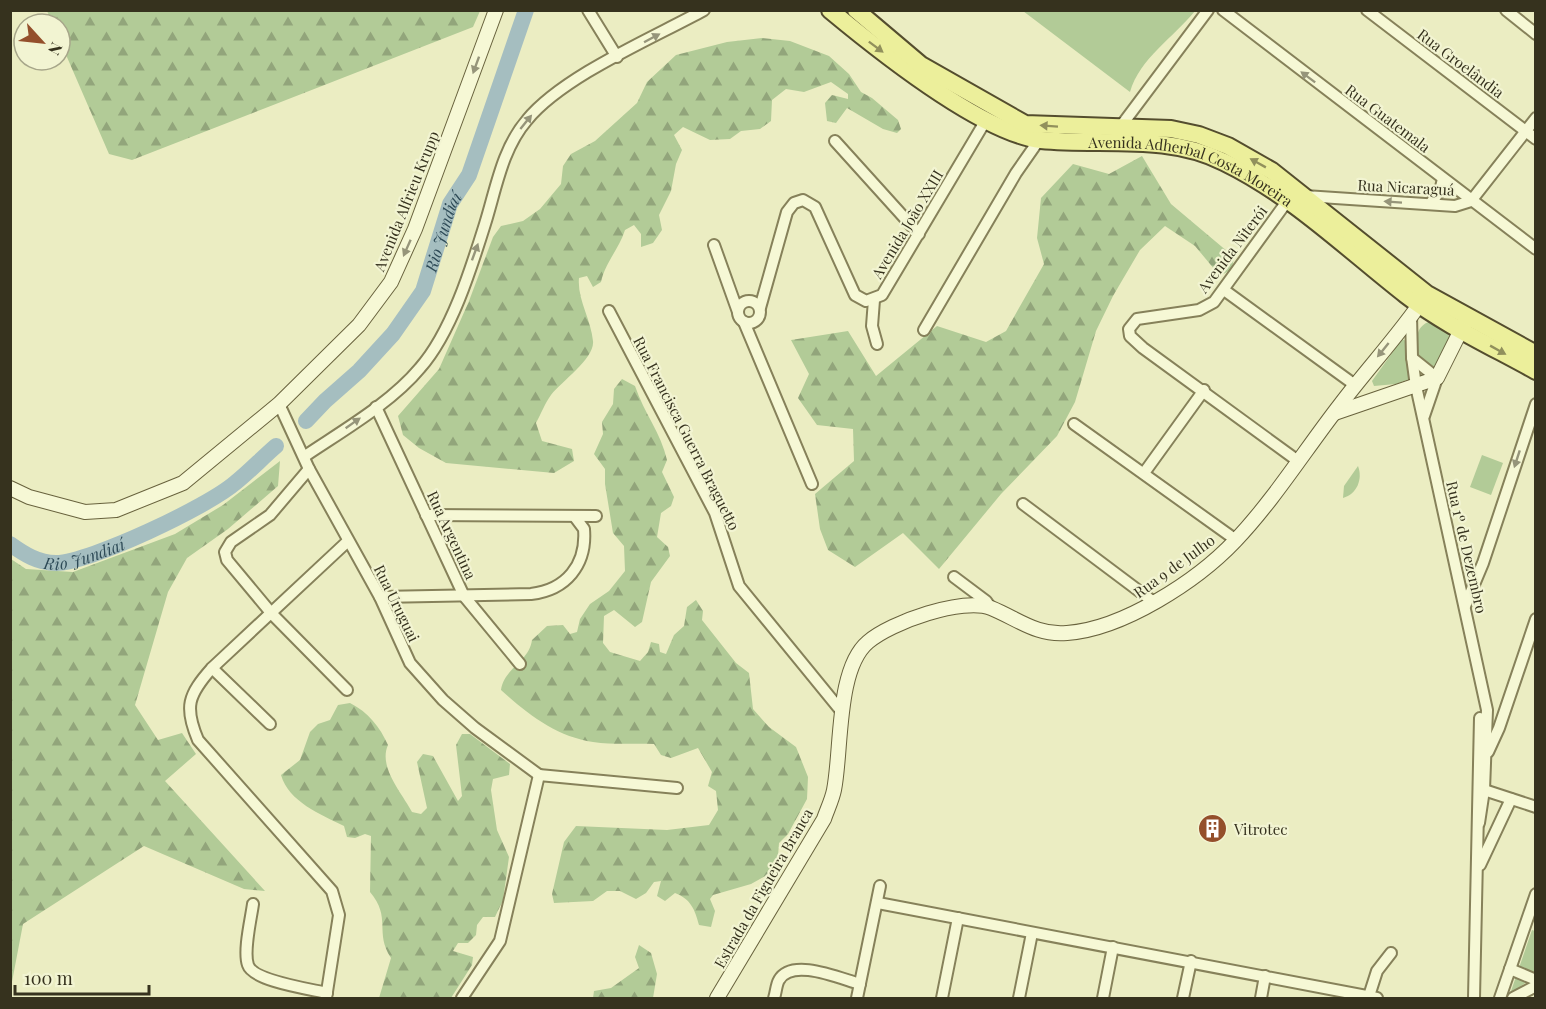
<svg xmlns="http://www.w3.org/2000/svg" width="1546" height="1009" viewBox="0 0 1546 1009" font-family="'Playfair Display',serif">
  <defs>
    <pattern id="forest-firs" width="22" height="20" patternUnits="userSpaceOnUse" patternTransform="scale(1.5)"><rect width="22" height="20" fill="#b2cb97"/><path d="M5 1l3.5 6h-7zM16 11l3.5 6h-7z" fill="#92a57b"/></pattern>
  </defs>
  <rect width="100%" height="100%" fill="#ebedc2"/>
  <!-- forest -->
  <g fill="url(#forest-firs)">
    <path d="M 47,11 L 480,11 L 473,27 L 132,160 L 109,154 L 60,41 L 60,24 L 53,24 Z"/>
    <path d="M 762,38 L 790,41 L 829,56 L 849,74 L 861,92 L 872,98 L 898,120 L 901,129 L 897,133 L 883,129 L 847,108 L 836,123 L 827,121 L 825,103 L 832,95 L 848,99 L 848,94 L 831,82 L 804,92 L 786,89 L 772,100 L 771,121 L 760,129 L 741,131 L 730,139 L 710,140 L 683,127 L 674,135 L 682,150 L 676,164 L 671,191 L 659,215 L 662,230 L 653,243 L 641,247 L 641,234 L 634,225 L 625,230 C 619,249 605,263 601,282 L 593,287 L 587,276 L 579,278 C 577,299 591,319 593,341 C 595,358 562,381 551,395 C 545,403 541,414 536,423 L 542,441 L 572,449 L 574,461 L 554,473 L 446,463 L 419,448 L 403,435 L 398,416 L 439,369 L 469,301 L 493,237 L 501,226 L 523,221 L 540,209 L 561,184 L 563,166 L 571,154 L 595,141 L 637,103 L 647,82 L 676,55 L 727,42 Z"/>
    <path d="M 1142,156 L 1171,204 L 1234,257 L 1232,269 L 1220,276 L 1195,246 L 1165,226 L 1140,250 L 1113,296 L 1096,331 L 1075,402 L 1057,436 L 1001,494 L 939,569 L 903,533 L 855,567 L 828,550 L 820,529 L 815,494 L 854,461 L 853,429 L 817,425 L 798,398 L 809,374 L 791,340 L 848,331 L 876,376 L 937,326 L 986,342 L 1006,331 L 1044,264 L 1037,238 L 1041,198 L 1073,164 L 1109,174 Z"/>
    <path d="M 622,379 L 635,386 C 644,413 661,433 667,460 L 662,472 L 674,497 L 671,506 L 661,513 L 657,537 L 668,547 L 670,556 L 651,582 L 642,622 L 635,627 L 614,610 L 604,616 L 603,643 L 610,652 L 640,661 L 648,652 L 651,642 L 659,644 L 660,652 L 666,654 L 674,635 L 684,626 L 687,607 L 696,600 L 703,611 L 702,620 L 736,663 L 749,673 L 753,709 L 769,727 L 796,747 L 808,777 L 807,799 L 788,834 L 779,843 L 778,856 L 767,875 L 751,884 L 713,895 L 710,899 L 715,911 L 711,927 L 699,925 C 695,910 691,899 675,893 L 665,901 L 657,896 L 661,881 L 654,882 L 646,893 L 636,899 L 620,891 L 607,891 L 593,901 L 554,903 L 552,894 L 564,842 L 576,826 L 667,830 L 709,825 L 718,810 L 716,791 L 708,786 L 712,772 L 698,748 L 671,758 L 661,755 L 654,744 C 634,743 613,745 593,742 C 557,737 527,714 501,690 C 504,668 529,662 532,640 L 547,626 L 563,625 L 570,634 L 577,632 L 580,619 L 590,604 L 609,591 L 625,571 L 624,546 L 613,533 L 605,484 L 605,469 L 594,454 L 603,434 L 602,422 L 613,404 L 614,389 Z"/>
    <path d="M 280,461 L 278,486 L 228,529 L 187,558 L 168,592 L 135,705 L 158,740 L 182,733 L 196,754 L 165,781 L 265,891 L 244,889 L 144,846 L 23,924 L 11,987 L 11,559 L 26,569 L 73,572 L 175,534 L 223,505 Z"/>
    <path d="M 350,703 C 368,712 380,727 388,745 C 378,767 402,793 412,812 L 421,814 L 427,808 L 417,762 L 423,754 L 433,756 L 458,801 L 462,796 L 456,745 L 462,734 L 470,734 L 510,764 L 509,775 L 493,779 L 491,790 L 497,830 L 509,857 L 503,900 L 495,917 L 483,917 L 477,925 L 476,935 L 468,943 L 458,943 L 453,951 L 473,957 L 472,965 L 451,998 L 379,998 L 391,958 C 374,932 392,918 370,892 L 371,836 L 365,834 L 355,838 L 347,837 L 344,826 C 320,814 289,802 281,775 L 300,760 L 310,732 L 318,724 L 330,720 L 338,705 Z"/>
    <path d="M 639,945 L 651,953 L 657,974 L 653,998 L 593,998 L 594,991 L 611,988 L 639,968 L 635,957 Z"/>
  </g>
  <!-- park -->
  <g fill="#b2cb97">
    <path d="M 1023,11 L 1195,11 C 1173,38 1140,58 1130,92 Z"/>
    <path d="M 1431,321 L 1446,330 L 1450,338 L 1434,367 L 1419,356 C 1417,341 1413,327 1431,321 Z"/>
    <path d="M 1402,339 L 1406,341 L 1412,378 L 1396,384 L 1374,386 L 1372,381 Z"/>
    <path d="M 1482,455 L 1503,463 L 1491,495 L 1470,487 Z"/>
    <path d="M 1358,466 C 1363,479 1357,494 1343,498 L 1344,486 Z"/>
    <path d="M 1532,930 L 1535,931 L 1535,976 L 1510,994 Z"/>
  </g>
  <g fill="none" stroke-linecap="round" stroke-linejoin="round">
    <!-- river -->
    <g stroke="#a5bec0" stroke-width="16">
      <path id="s1" d="M 306,421 L 325,401 L 359,371 L 393,334 L 423,291 L 450,204 L 469,175 L 526,10"/>
      <path id="s2" d="M 10,544 C 24,554 38,563 56,563 C 91,562 207,507 235,483 C 249,472 262,458 276,446"/>
    </g>
    <defs>
      <g id="street">
        <path d="M 588,10 L 617,57"/>
        <path d="M 1223,10 L 1536,249"/>
        <path d="M 1367,10 L 1536,139"/>
        <path d="M 1506,10 L 1536,34"/>
        <path d="M 1121,126 L 1208,10"/>
        <path d="M 835,141 L 919,234"/>
        <path d="M 1305,196 L 1455,206 L 1471,201 L 1536,118"/>
        <path d="M 1288,200 L 1214,302 L 1199,310 L 1137,319 L 1129,329 L 1130,336 L 1143,348 L 1298,461"/>
        <path d="M 1430,204 L 1440,191 L 1443,179"/>
        <path d="M 714,245 L 738,312"/>
        <path d="M 1224,290 L 1355,385"/>
        <path d="M 874,300 L 872,326 L 877,344"/>
        <circle cx="749" cy="312" r="11"/>
        <path d="M 760,308 L 787,212 L 794,203 L 803,200 L 815,207 L 855,295 L 866,301 L 882,295 L 986,120"/>
        <path d="M 609,311 L 715,513 L 739,586 L 842,712"/>
        <path d="M 1411,316 L 1412,357 L 1416,386 L 1487,710 L 1484,790 L 1479,823"/>
        <path d="M 744,322 L 812,484"/>
        <path d="M 924,330 L 1016,173 L 1039,140"/>
        <path d="M 1412,358 L 1437,378 L 1424,416"/>
        <path d="M 279,404 L 309,469 L 380,597 L 410,663 L 443,700 L 475,728 L 539,775"/>
        <path d="M 376,407 L 464,596 L 520,664"/>
        <path d="M 1074,424 L 1236,540"/>
        <path d="M 305,456 C 342,431 391,403 420,368 C 451,333 471,269 485,224 C 496,189 502,149 527,120 C 563,76 653,38 704,10"/>
        <path d="M 309,469 L 270,515 L 231,542 L 225,552 L 227,560 L 272,614 L 347,690"/>
        <path d="M 1144,473 L 1204,390"/>
        <path d="M 1023,504 L 1155,603"/>
        <path d="M 426,515 L 596,516"/>
        <path d="M 954,577 L 986,601 L 991,608"/>
        <path d="M 380,597 L 531,594 C 566,590 587,565 584,529 L 575,517"/>
        <path d="M 1465,606 L 1483,563 L 1536,404"/>
        <path d="M 212,668 L 270,724"/>
        <path d="M 1488,752 L 1499,728 L 1536,619"/>
        <path d="M 539,775 L 677,788"/>
        <path d="M 1483,785 L 1484,790 L 1536,807"/>
        <path d="M 1480,865 L 1511,799"/>
        <path d="M 878,903 L 1377,998"/>
        <path d="M 253,904 C 251,919 243,951 248,965 C 253,981 310,989 327,993"/>
        <path d="M 1510,969 L 1536,980"/>
        <path d="M 1369,996 L 1377,971 L 1391,953"/>
        <path d="M 326,998 L 339,915 L 332,891 L 198,740 C 184,707 188,695 212,668 L 348,541"/>
        <path d="M 462,998 L 500,941 L 539,775"/>
        <path d="M 774,998 C 776,993 776,985 779,980 C 792,957 841,979 860,984"/>
        <path d="M 857,998 L 880,886"/>
        <path d="M 942,998 L 958,918"/>
        <path d="M 1019,998 L 1032,933"/>
        <path d="M 1103,998 L 1113,947"/>
        <path d="M 1183,998 L 1191,961"/>
        <path d="M 1261,998 L 1265,976"/>
        <path d="M 1474,998 L 1480,718"/>
        <path d="M 1500,998 L 1536,894"/>
        <path d="M 1513,998 L 1536,986"/>
      </g>
      <g id="secondary">
        <path d="M 1335,413 L 1437,378 L 1465,322"/>
        <path d="M 10,488 L 29,497 L 85,512 L 116,510 L 183,483 L 279,404 L 359,325 L 391,282 L 415,229 L 496,10"/>
        <path d="M 717,998 L 824,819 C 827,810 832,800 834,790 C 842,750 836,669 868,642 C 891,622 963,597 991,608 C 1018,619 1037,636 1067,633 C 1123,629 1197,581 1235,541 C 1274,500 1305,450 1340,405 C 1367,369 1399,335 1424,298"/>
      </g>
      <g id="primary">
        <path id="s3" d="M 830,10 C 877,49 981,133 1041,140 C 1101,146 1167,133 1224,162 C 1292,195 1347,249 1406,295 C 1445,325 1493,347 1536,371"/>
        <path d="M 856,10 L 921,65 L 1025,124 L 1171,129 L 1199,135 L 1228,146 L 1272,171 L 1427,294 L 1536,354"/>
      </g>
    </defs>
    <!-- street casing -->
    <use href="#street" stroke="#86815a" stroke-width="14"/>
    <!-- secondary casing -->
    <use href="#secondary" stroke="#68623d" stroke-width="16"/>
    <!-- primary casing -->
    <use href="#primary" stroke="#544d2e" stroke-width="20"/>
    <!-- street -->
    <use href="#street" stroke="#f6f8d5" stroke-width="10"/>
    <!-- secondary -->
    <use href="#secondary" stroke="#f6f8d5" stroke-width="14"/>
    <!-- primary -->
    <use href="#primary" stroke="#ecef9b" stroke-width="16"/>
  </g>
  <!-- one-way arrows -->
  <defs><path id="oneway-solid" d="M-6-.8H1V-3.2L6.5 0L1 3.2V.8H-6Z" transform="scale(1.5)"/></defs>
  <g fill="#96957a">
    <use href="#oneway-solid" transform="translate(652 38) rotate(-28)"/>
    <use href="#oneway-solid" transform="translate(476 65) rotate(110)"/>
    <use href="#oneway-solid" transform="translate(1308 77) rotate(-143)"/>
    <use href="#oneway-solid" transform="translate(526 122) rotate(-51)"/>
    <use href="#oneway-solid" transform="translate(1393 202) rotate(-176)"/>
    <use href="#oneway-solid" transform="translate(407 248) rotate(114)"/>
    <use href="#oneway-solid" transform="translate(475 252) rotate(-70)"/>
    <use href="#oneway-solid" transform="translate(1383 350) rotate(129)"/>
    <use href="#oneway-solid" transform="translate(353 423) rotate(-35)"/>
    <use href="#oneway-solid" transform="translate(1517 459) rotate(108)"/>
  </g>
  <g fill="#91905c">
    <use href="#oneway-solid" transform="translate(876 47) rotate(37)"/>
    <use href="#oneway-solid" transform="translate(1049 126) rotate(-176)"/>
    <use href="#oneway-solid" transform="translate(1258 163) rotate(-151)"/>
    <use href="#oneway-solid" transform="translate(1498 350) rotate(29)"/>
  </g>
  <!-- icons -->
  <defs>
    <symbol id="building-disc" viewBox="-11 -11 22 22"><circle r="9.5" fill="#944f2b" stroke="#f2f4d2"/><path d="M-4-6H4V6H1V3H-1V6H-4ZM-2.5-4.3h1.7v1.8h-1.7ZM.8-4.3h1.7v1.8H.8ZM-2.5-1h1.7V.8h-1.7ZM.8-1h1.7V.8H.8Z" fill="#fff"/></symbol>
  </defs>
  <g fill-rule="evenodd">
    <use href="#building-disc" x="1196" y="812" width="33" height="33"/>
  </g>
  <g text-anchor="middle" dominant-baseline="central" stroke-width="4.5" stroke-linejoin="round" paint-order="stroke">
    <!-- street labels -->
    <g font-size="15" fill="#36321e" stroke="#f2f4d2">
      <text transform="translate(1461 63) rotate(37)">Rua Groelândia</text>
      <text transform="translate(1388 118) rotate(37)">Rua Guatemala</text>
      <text stroke="none"><textPath href="#s3" startOffset="406">Avenida Adherbal Costa Moreira</textPath></text>
      <text transform="translate(1406 187) rotate(3)">Rua Nicaraguá</text>
      <text transform="translate(406 201) rotate(-68)">Avenida Alfrieu Krupp</text>
      <text transform="translate(907 224) rotate(-59)">Avenida João XXIII</text>
      <text transform="translate(1232 249) rotate(-53)">Avenida Niterói</text>
      <text transform="translate(687 433) rotate(63)">Rua Francisca Guerra Braguetto</text>
      <text transform="translate(452 535) rotate(65)">Rua Argentina</text>
      <text transform="translate(1467 547) rotate(77)">Rua 1º de Dezembro</text>
      <text transform="translate(1174 566) rotate(-36)">Rua 9 de Julho</text>
      <text transform="translate(397 603) rotate(64)">Rua Uruguai</text>
      <text transform="translate(763 888) rotate(-60)">Estrada da Figueira Branca</text>
    </g>
    <!-- poi labels -->
    <g font-size="15" fill="#36321e" stroke="#f2f4d2" text-anchor="start">
      <text x="1234" y="829">Vitrotec</text>
    </g>
    <!-- water labels -->
    <g font-size="16" font-style="italic" fill="#2d4a56" stroke="#f2f4d2">
      <text stroke="none"><textPath href="#s1" startOffset="238">Rio Jundiaí</textPath></text>
      <text stroke="none"><textPath href="#s2" startOffset="80">Rio Jundiaí</textPath></text>
    </g>
  </g>
  <!-- border -->
  <rect width="1546" height="1009" fill="none" stroke="#36321e" stroke-width="24"/>
  <!-- north arrow -->
  <g transform="translate(42 42) rotate(117)"><circle r="28" fill="#f2f4d2" stroke="#a7a68a" stroke-width="1.5"/>
  <path d="M0-4.5L10 22L0 15L-10 22Z" fill="#944f2b"/>
  <text y="-9" font-size="16" font-weight="bold" text-anchor="middle" fill="#36321e">N</text>
  </g>
  <!-- scale -->
  <path d="M15 985v9h134v-9" fill="none" stroke="#36321e" stroke-width="3"/>
  <text x="24" y="985" font-size="18" fill="#36321e" stroke="#f2f4d2" stroke-width="4.5" paint-order="stroke">100 m</text>
</svg>
